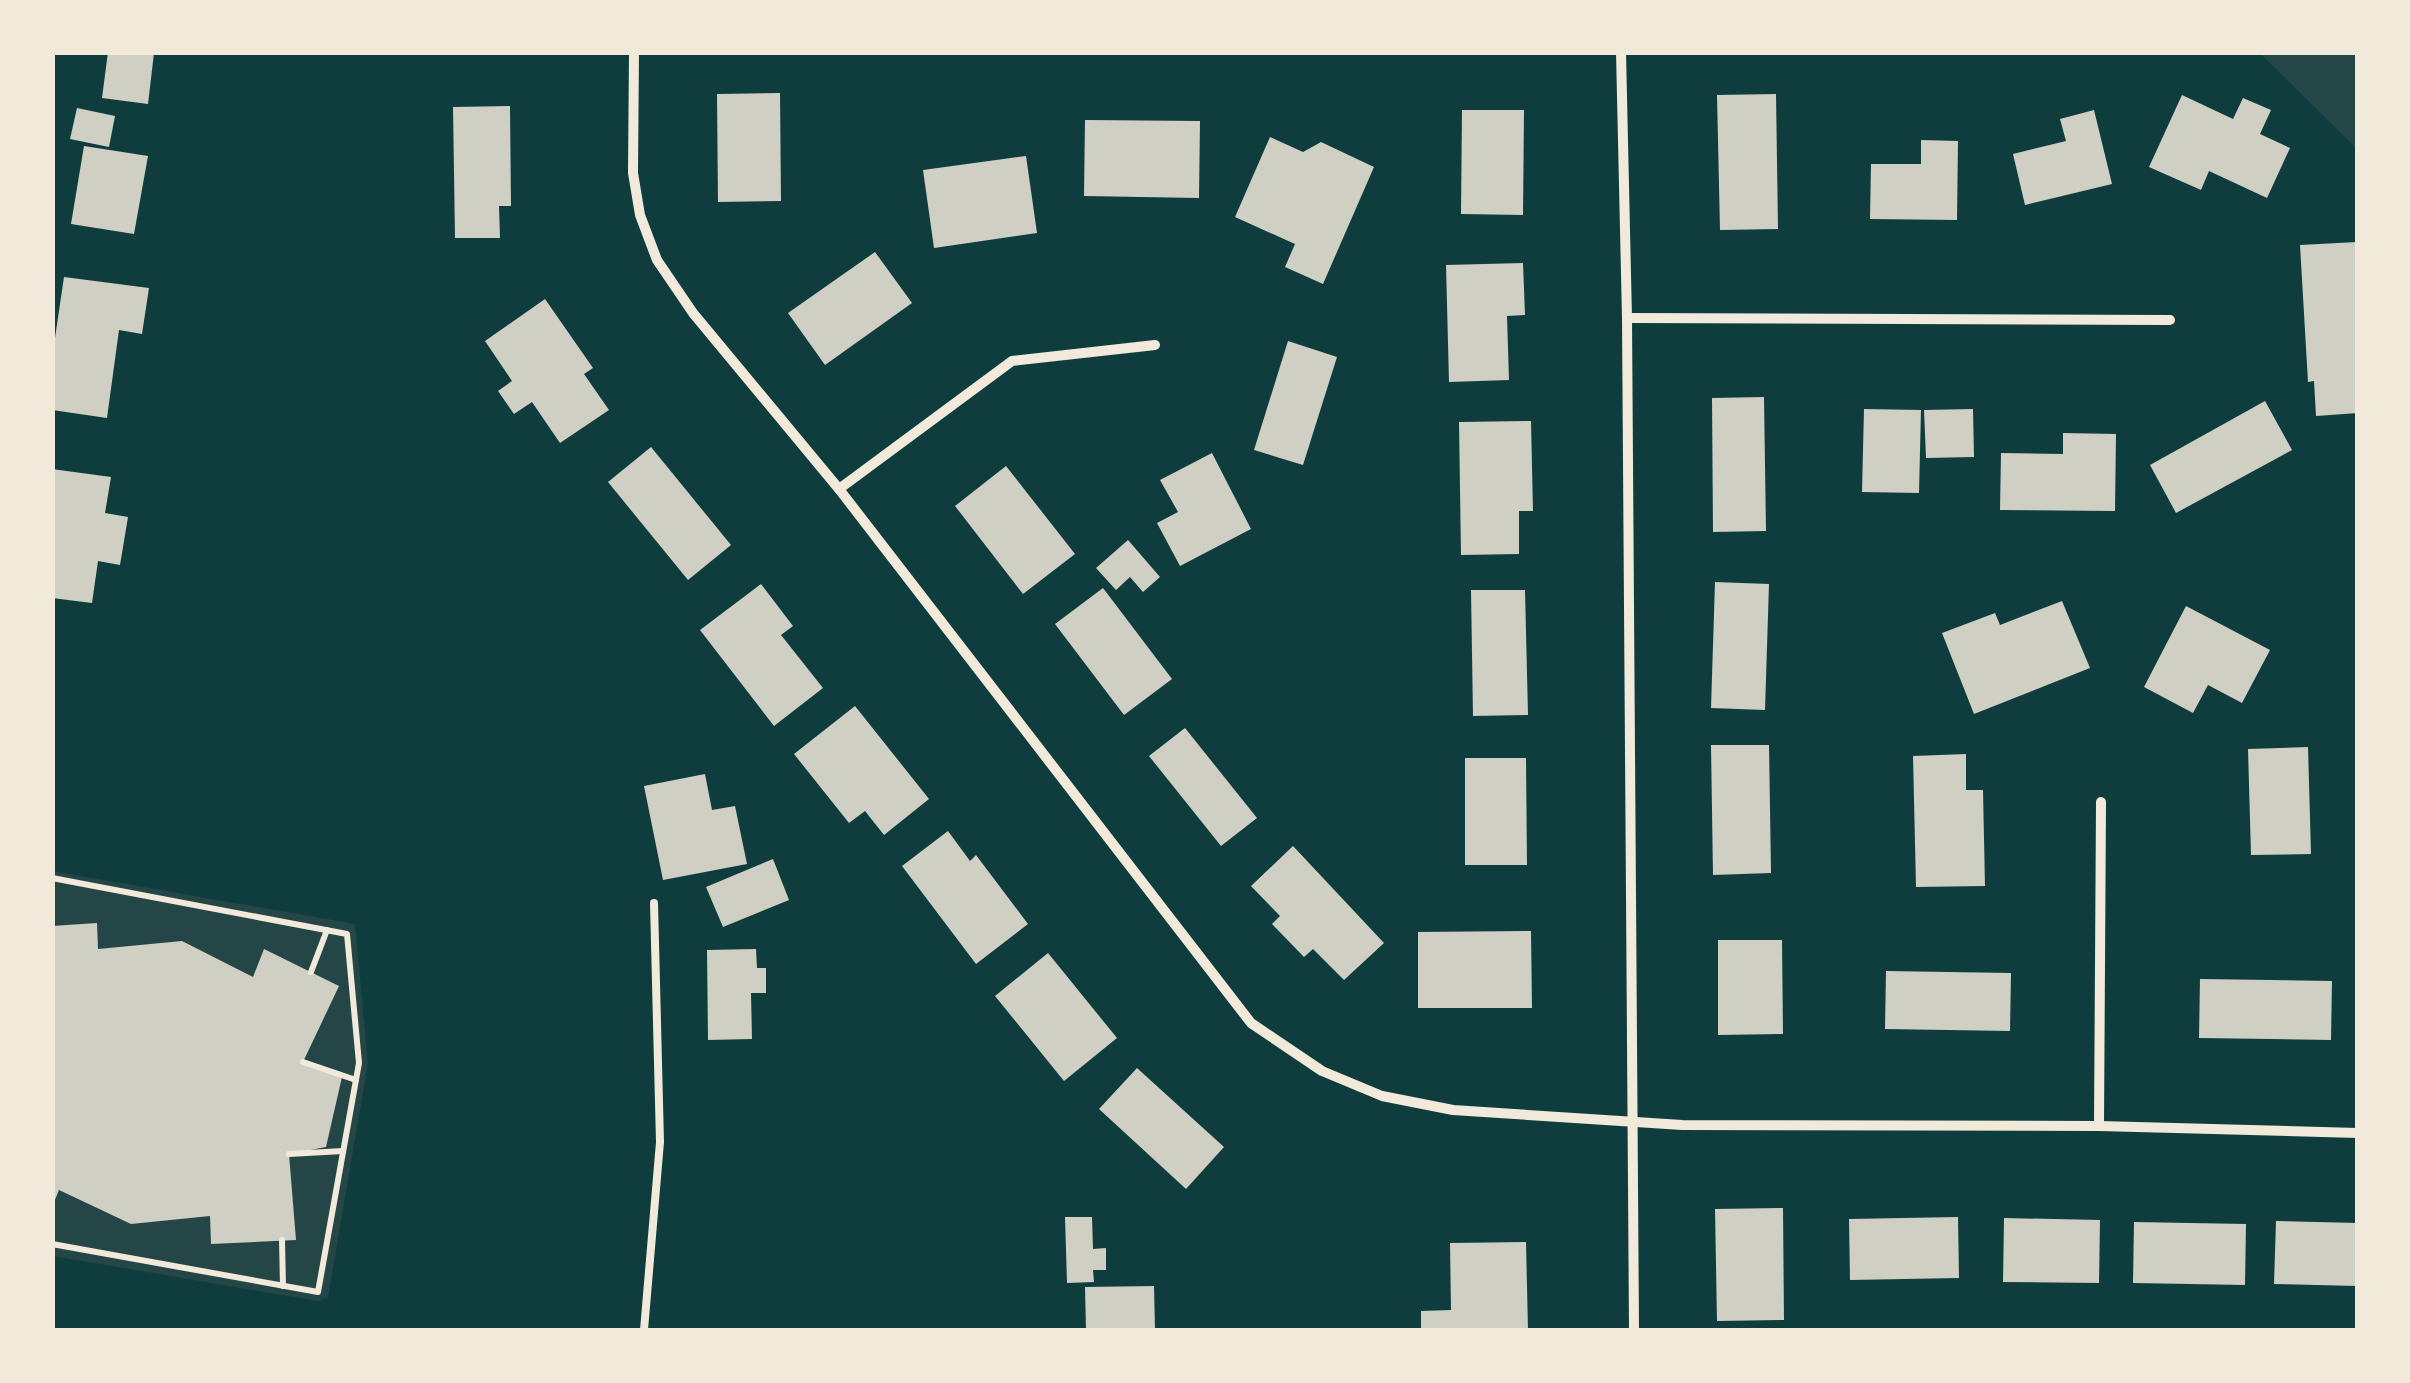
<svg xmlns="http://www.w3.org/2000/svg" width="2410" height="1383" viewBox="0 0 2410 1383" font-family="'Archivo Narrow',sans-serif">
  <rect width="100%" height="100%" fill="#0f3d3e"/>
  <!-- green -->
  <g fill="#244646">
    <path d="M 2260,53 L 2357,53 L 2357,149 Z"/>
    <path d="M 52,871 L 355,924 L 368,1063 L 328,1297 L 318,1301 L 53,1256 Z"/>
  </g>
  <!-- building -->
  <g fill="#cfcfc3">
    <path d="M 108,52 L 154,53 L 148,104 L 102,98 Z"/>
    <path d="M 780,93 L 781,201 L 718,202 L 717,94 Z"/>
    <path d="M 1776,94 L 1778,229 L 1720,230 L 1717,95 Z"/>
    <path d="M 2182,95 L 2233,119 L 2243,98 L 2271,110 L 2260,134 L 2290,148 L 2267,198 L 2209,171 L 2201,190 L 2149,167 Z"/>
    <path d="M 510,106 L 511,206 L 499,206 L 500,238 L 455,238 L 453,107 Z"/>
    <path d="M 77,108 L 115,116 L 109,147 L 70,139 Z"/>
    <path d="M 1462,110 L 1524,110 L 1523,215 L 1461,214 Z"/>
    <path d="M 2094,110 L 2112,184 L 2025,205 L 2013,154 L 2066,141 L 2060,119 Z"/>
    <path d="M 1085,120 L 1200,121 L 1199,198 L 1084,196 Z"/>
    <path d="M 1270,137 L 1303,152 L 1321,142 L 1374,167 L 1323,284 L 1285,267 L 1295,244 L 1235,217 Z"/>
    <path d="M 1921,140 L 1958,141 L 1957,220 L 1870,219 L 1871,164 L 1921,164 Z"/>
    <path d="M 84,146 L 148,156 L 134,234 L 71,224 Z"/>
    <path d="M 1026,156 L 1037,233 L 934,248 L 923,170 Z"/>
    <path d="M 2357,242 L 2358,413 L 2316,416 L 2314,381 L 2308,382 L 2300,245 Z"/>
    <path d="M 875,252 L 912,303 L 825,365 L 788,313 Z"/>
    <path d="M 1523,263 L 1525,315 L 1507,316 L 1509,380 L 1449,382 L 1446,265 Z"/>
    <path d="M 64,277 L 149,288 L 142,334 L 119,330 L 107,418 L 52,410 L 52,358 Z"/>
    <path d="M 545,299 L 593,368 L 584,374 L 609,410 L 560,443 L 532,402 L 514,414 L 498,391 L 512,381 L 485,341 Z"/>
    <path d="M 1288,341 L 1337,357 L 1303,465 L 1254,450 Z"/>
    <path d="M 1764,397 L 1766,531 L 1713,532 L 1712,398 Z"/>
    <path d="M 2265,401 L 2292,450 L 2176,513 L 2150,465 Z"/>
    <path d="M 1864,409 L 1921,410 L 1919,493 L 1862,492 Z"/>
    <path d="M 1973,409 L 1974,457 L 1926,458 L 1924,410 Z"/>
    <path d="M 1531,421 L 1533,511 L 1519,511 L 1519,554 L 1461,555 L 1459,422 Z"/>
    <path d="M 2063,433 L 2116,434 L 2115,511 L 2000,510 L 2001,453 L 2063,454 Z"/>
    <path d="M 651,447 L 731,545 L 688,580 L 608,482 Z"/>
    <path d="M 1212,453 L 1251,529 L 1180,566 L 1157,523 L 1178,512 L 1160,480 Z"/>
    <path d="M 1006,466 L 1075,554 L 1023,594 L 955,506 Z"/>
    <path d="M 52,469 L 111,477 L 105,513 L 128,517 L 120,565 L 98,561 L 92,603 L 52,598 Z"/>
    <path d="M 1128,540 L 1160,577 L 1143,592 L 1130,577 L 1116,590 L 1096,568 Z"/>
    <path d="M 1715,582 L 1769,584 L 1765,710 L 1711,708 Z"/>
    <path d="M 761,584 L 793,626 L 781,635 L 823,688 L 774,726 L 700,630 Z"/>
    <path d="M 1103,588 L 1172,679 L 1124,715 L 1055,624 Z"/>
    <path d="M 1471,590 L 1525,590 L 1528,715 L 1473,716 Z"/>
    <path d="M 2062,601 L 2090,668 L 1974,714 L 1942,633 L 1995,613 L 2000,625 Z"/>
    <path d="M 2186,606 L 2270,650 L 2242,703 L 2208,685 L 2193,713 L 2144,687 Z"/>
    <path d="M 855,706 L 929,799 L 884,835 L 865,811 L 849,823 L 794,754 Z"/>
    <path d="M 1185,728 L 1257,818 L 1221,846 L 1149,756 Z"/>
    <path d="M 1711,745 L 1769,745 L 1771,873 L 1713,875 Z"/>
    <path d="M 2308,747 L 2311,854 L 2251,855 L 2248,749 Z"/>
    <path d="M 1966,754 L 1966,790 L 1983,790 L 1985,886 L 1916,887 L 1913,756 Z"/>
    <path d="M 1465,758 L 1526,758 L 1527,865 L 1465,865 Z"/>
    <path d="M 705,774 L 712,810 L 735,806 L 747,864 L 663,880 L 644,786 Z"/>
    <path d="M 948,831 L 970,861 L 976,855 L 1028,924 L 976,964 L 902,866 Z"/>
    <path d="M 1293,846 L 1384,943 L 1344,980 L 1313,949 L 1304,957 L 1272,924 L 1280,916 L 1251,886 Z"/>
    <path d="M 773,859 L 789,900 L 723,927 L 706,887 Z"/>
    <path d="M 97,923 L 98,949 L 182,941 L 253,977 L 264,949 L 339,986 L 303,1062 L 342,1077 L 326,1147 L 289,1154 L 296,1240 L 211,1244 L 210,1216 L 131,1224 L 59,1190 L 52,1207 L 52,926 Z"/>
    <path d="M 1531,931 L 1532,1008 L 1418,1008 L 1418,932 Z"/>
    <path d="M 1718,940 L 1782,940 L 1783,1034 L 1718,1035 Z"/>
    <path d="M 756,949 L 757,968 L 766,968 L 766,993 L 751,993 L 752,1039 L 708,1040 L 707,950 Z"/>
    <path d="M 1048,953 L 1117,1038 L 1064,1081 L 995,996 Z"/>
    <path d="M 1886,971 L 2011,973 L 2010,1031 L 1885,1029 Z"/>
    <path d="M 2200,979 L 2332,981 L 2331,1040 L 2199,1038 Z"/>
    <path d="M 1137,1068 L 1224,1147 L 1186,1189 L 1099,1109 Z"/>
    <path d="M 1783,1208 L 1784,1320 L 1717,1321 L 1715,1209 Z"/>
    <path d="M 1065,1217 L 1092,1217 L 1093,1249 L 1106,1248 L 1106,1270 L 1093,1270 L 1094,1282 L 1067,1283 Z"/>
    <path d="M 1958,1217 L 1959,1278 L 1850,1280 L 1849,1219 Z"/>
    <path d="M 2004,1218 L 2100,1220 L 2099,1283 L 2003,1282 Z"/>
    <path d="M 2276,1221 L 2358,1223 L 2358,1286 L 2274,1284 Z"/>
    <path d="M 2134,1222 L 2246,1224 L 2245,1285 L 2133,1283 Z"/>
    <path d="M 1526,1242 L 1528,1330 L 1421,1330 L 1421,1311 L 1451,1310 L 1450,1243 Z"/>
    <path d="M 1154,1286 L 1155,1330 L 1086,1330 L 1085,1287 Z"/>
  </g>
  <g fill="none" stroke-linecap="round" stroke-linejoin="round">
    <!-- path -->
    <g stroke="#f1e9da" stroke-width="6">
      <path d="M 52,878 L 347,934 L 359,1063 L 318,1292 L 52,1244"/>
      <path d="M 311,972 L 327,930"/>
      <path d="M 303,1062 L 356,1080"/>
      <path d="M 289,1154 L 343,1151"/>
      <path d="M 282,1240 L 283,1286"/>
    </g>
    <!-- service -->
    <path stroke="#f1e9da" stroke-width="8" d="M 644,1330 L 660,1142 L 654,903"/>
    <!-- minor -->
    <g stroke="#f1e9da" stroke-width="10">
      <path d="M 634,52 L 633,173 L 640,215 L 657,260 L 693,313 L 839,489 L 1251,1023 L 1322,1071 L 1382,1096 L 1453,1110 L 1682,1125 L 2099,1126 L 2358,1133"/>
      <path d="M 1621,52 L 1627,318 L 1634,1330"/>
      <path d="M 1627,318 L 2170,320"/>
      <path d="M 839,489 L 1012,361 L 1155,345"/>
      <path d="M 2099,1126 L 2101,802"/>
    </g>
  </g>
  <!-- border -->
  <rect width="2410" height="1383" fill="none" stroke="#f1e9da" stroke-width="110"/>
</svg>
